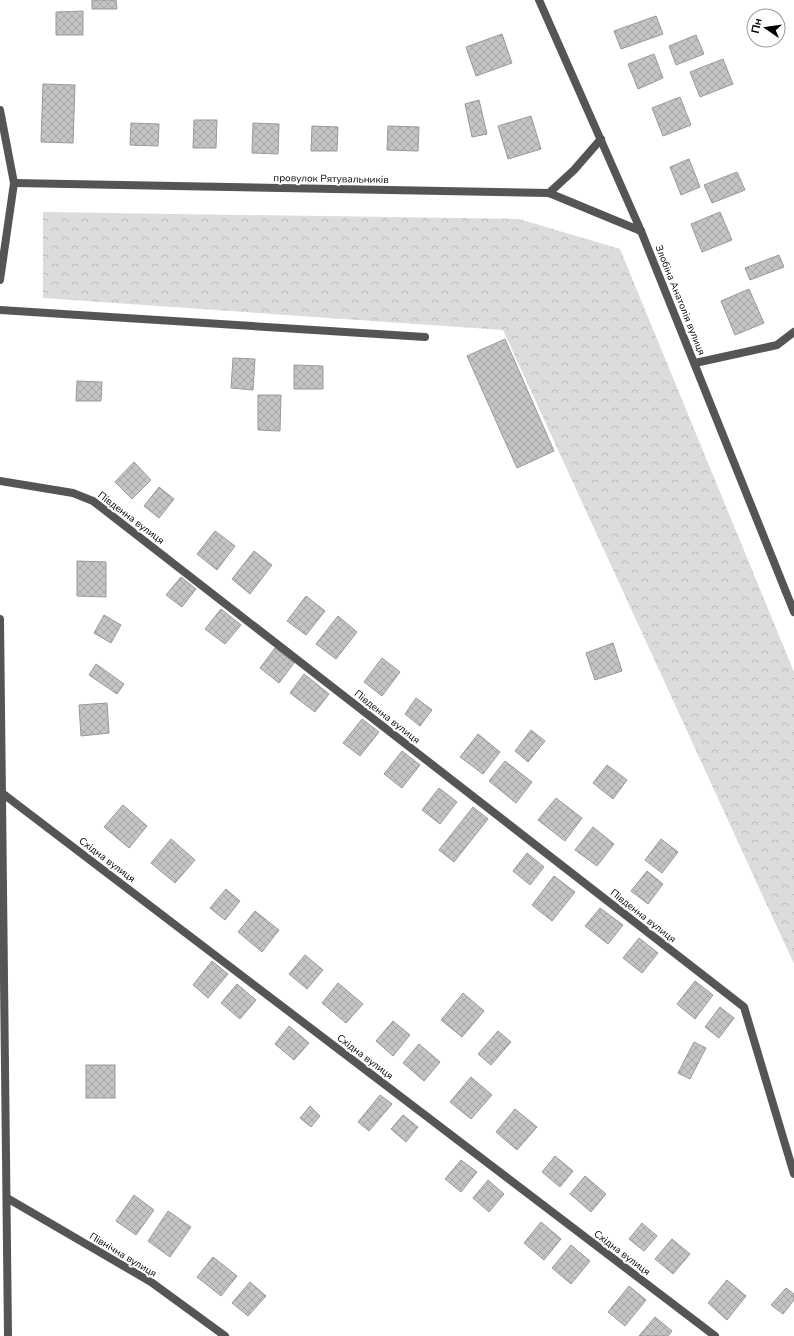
<svg xmlns="http://www.w3.org/2000/svg" width="794" height="1336" viewBox="0 0 794 1336" font-family="'Nunito Sans',sans-serif">
  <defs>
    <pattern id="forest-crowns" width="20" height="18" patternUnits="userSpaceOnUse"><rect width="20" height="18" fill="#dcdcdc"/><path d="M2 6a3 3 0 1 1 6 0M12 15a3 3 0 1 1 6 0" fill="none" stroke="#bbb"/></pattern>
    <pattern id="building-cross-hatch" width="8" height="8" patternUnits="userSpaceOnUse"><rect width="8" height="8" fill="#c4c4c4"/><path d="M0 0l8 8M0 8l8-8" fill="none" stroke="#a7a7a7"/></pattern>
  </defs>
  <rect width="100%" height="100%" fill="#fff"/>
  <!-- forest -->
  <path fill="url(#forest-crowns)" d="M 43,212 L 519,219 L 620,249 L 794,672 L 794,964 L 503,330 L 43,298 Z"/>
  <!-- building -->
  <g fill="url(#building-cross-hatch)" stroke="#999">
    <path d="M 92,0 L 116,0 L 117,9 L 92,9 Z"/>
    <path d="M 83,11 L 83,35 L 56,35 L 56,12 Z"/>
    <path d="M 656,16 L 663,34 L 621,49 L 614,31 Z"/>
    <path d="M 502,34 L 512,63 L 476,76 L 466,47 Z"/>
    <path d="M 696,35 L 704,54 L 676,65 L 669,46 Z"/>
    <path d="M 654,54 L 663,78 L 638,89 L 628,64 Z"/>
    <path d="M 723,59 L 733,84 L 700,97 L 690,72 Z"/>
    <path d="M 43,84 L 75,85 L 73,143 L 41,142 Z"/>
    <path d="M 680,97 L 691,125 L 663,136 L 652,108 Z"/>
    <path d="M 479,100 L 487,134 L 472,137 L 465,104 Z"/>
    <path d="M 531,116 L 541,149 L 508,159 L 498,126 Z"/>
    <path d="M 194,120 L 217,120 L 216,148 L 193,148 Z"/>
    <path d="M 131,123 L 159,124 L 158,146 L 130,145 Z"/>
    <path d="M 253,123 L 279,124 L 278,154 L 252,153 Z"/>
    <path d="M 312,126 L 338,127 L 337,151 L 311,151 Z"/>
    <path d="M 388,126 L 419,127 L 418,151 L 387,150 Z"/>
    <path d="M 689,159 L 700,187 L 681,195 L 670,167 Z"/>
    <path d="M 737,172 L 745,190 L 712,203 L 704,185 Z"/>
    <path d="M 720,212 L 732,240 L 702,252 L 691,224 Z"/>
    <path d="M 779,255 L 784,267 L 750,280 L 745,268 Z"/>
    <path d="M 749,289 L 764,323 L 735,335 L 721,301 Z"/>
    <path d="M 505,339 L 554,451 L 517,468 L 467,356 Z"/>
    <path d="M 233,358 L 255,359 L 253,390 L 231,388 Z"/>
    <path d="M 294,365 L 323,366 L 323,389 L 294,389 Z"/>
    <path d="M 77,381 L 102,382 L 101,401 L 76,401 Z"/>
    <path d="M 258,395 L 281,395 L 280,431 L 258,430 Z"/>
    <path d="M 134,462 L 151,480 L 132,499 L 115,482 Z"/>
    <path d="M 159,487 L 174,499 L 159,518 L 144,506 Z"/>
    <path d="M 215,531 L 235,546 L 217,570 L 197,554 Z"/>
    <path d="M 254,551 L 272,565 L 250,594 L 232,579 Z"/>
    <path d="M 77,561 L 106,562 L 106,597 L 77,596 Z"/>
    <path d="M 181,577 L 196,589 L 182,607 L 166,595 Z"/>
    <path d="M 306,596 L 325,611 L 306,635 L 287,621 Z"/>
    <path d="M 221,609 L 241,625 L 225,644 L 205,629 Z"/>
    <path d="M 104,615 L 121,625 L 111,643 L 94,633 Z"/>
    <path d="M 338,616 L 357,632 L 336,659 L 316,644 Z"/>
    <path d="M 613,643 L 622,671 L 595,680 L 586,653 Z"/>
    <path d="M 275,648 L 294,663 L 279,683 L 260,668 Z"/>
    <path d="M 382,658 L 400,672 L 382,696 L 364,682 Z"/>
    <path d="M 96,664 L 124,684 L 117,694 L 89,675 Z"/>
    <path d="M 304,674 L 329,694 L 315,712 L 290,693 Z"/>
    <path d="M 416,698 L 432,710 L 420,726 L 405,714 Z"/>
    <path d="M 107,703 L 109,733 L 81,736 L 79,705 Z"/>
    <path d="M 362,719 L 379,732 L 360,756 L 343,743 Z"/>
    <path d="M 531,730 L 545,741 L 528,762 L 515,751 Z"/>
    <path d="M 478,734 L 500,752 L 483,774 L 460,757 Z"/>
    <path d="M 402,751 L 420,765 L 402,788 L 384,774 Z"/>
    <path d="M 505,761 L 532,782 L 516,803 L 489,781 Z"/>
    <path d="M 607,765 L 627,780 L 613,799 L 593,783 Z"/>
    <path d="M 439,788 L 457,802 L 440,824 L 422,810 Z"/>
    <path d="M 556,798 L 582,818 L 565,841 L 538,820 Z"/>
    <path d="M 123,805 L 147,826 L 129,848 L 104,827 Z"/>
    <path d="M 473,807 L 488,819 L 454,862 L 439,850 Z"/>
    <path d="M 593,827 L 614,844 L 597,866 L 575,850 Z"/>
    <path d="M 171,839 L 195,860 L 175,883 L 151,863 Z"/>
    <path d="M 661,839 L 678,852 L 662,873 L 645,860 Z"/>
    <path d="M 527,853 L 544,867 L 530,885 L 513,871 Z"/>
    <path d="M 647,871 L 663,884 L 648,904 L 631,891 Z"/>
    <path d="M 554,876 L 575,892 L 552,921 L 532,905 Z"/>
    <path d="M 226,889 L 240,901 L 225,920 L 210,908 Z"/>
    <path d="M 600,908 L 623,925 L 608,944 L 585,926 Z"/>
    <path d="M 255,911 L 279,930 L 262,952 L 238,932 Z"/>
    <path d="M 639,938 L 658,953 L 642,973 L 623,958 Z"/>
    <path d="M 305,955 L 323,970 L 307,989 L 289,974 Z"/>
    <path d="M 212,961 L 228,974 L 208,998 L 193,985 Z"/>
    <path d="M 695,981 L 713,995 L 695,1019 L 677,1004 Z"/>
    <path d="M 338,983 L 363,1004 L 346,1023 L 322,1003 Z"/>
    <path d="M 237,984 L 256,1000 L 240,1019 L 221,1003 Z"/>
    <path d="M 463,993 L 484,1011 L 462,1037 L 441,1020 Z"/>
    <path d="M 720,1007 L 734,1018 L 719,1038 L 705,1027 Z"/>
    <path d="M 393,1021 L 410,1035 L 393,1056 L 376,1041 Z"/>
    <path d="M 289,1026 L 309,1043 L 294,1060 L 275,1044 Z"/>
    <path d="M 498,1031 L 511,1042 L 491,1065 L 478,1054 Z"/>
    <path d="M 694,1042 L 706,1048 L 690,1079 L 678,1073 Z"/>
    <path d="M 419,1044 L 440,1062 L 424,1081 L 403,1063 Z"/>
    <rect x="86" y="1065" width="29" height="33"/>
    <path d="M 471,1077 L 492,1095 L 471,1119 L 450,1102 Z"/>
    <path d="M 380,1095 L 392,1104 L 369,1131 L 358,1122 Z"/>
    <path d="M 310,1106 L 320,1116 L 311,1127 L 300,1118 Z"/>
    <path d="M 515,1109 L 537,1127 L 517,1150 L 496,1132 Z"/>
    <path d="M 403,1115 L 418,1127 L 406,1142 L 391,1129 Z"/>
    <path d="M 555,1156 L 573,1171 L 560,1187 L 542,1172 Z"/>
    <path d="M 461,1160 L 477,1172 L 461,1192 L 445,1179 Z"/>
    <path d="M 585,1176 L 606,1194 L 591,1212 L 570,1194 Z"/>
    <path d="M 488,1180 L 504,1194 L 489,1212 L 473,1198 Z"/>
    <path d="M 134,1195 L 154,1210 L 136,1235 L 116,1221 Z"/>
    <path d="M 168,1211 L 191,1227 L 170,1257 L 148,1241 Z"/>
    <path d="M 541,1222 L 561,1239 L 544,1260 L 524,1243 Z"/>
    <path d="M 642,1223 L 657,1236 L 644,1251 L 629,1239 Z"/>
    <path d="M 672,1239 L 690,1254 L 673,1274 L 655,1259 Z"/>
    <path d="M 571,1245 L 590,1261 L 571,1284 L 552,1268 Z"/>
    <path d="M 213,1257 L 237,1276 L 221,1296 L 197,1277 Z"/>
    <path d="M 727,1280 L 746,1296 L 727,1320 L 708,1303 Z"/>
    <path d="M 250,1282 L 266,1296 L 248,1316 L 232,1303 Z"/>
    <path d="M 629,1286 L 646,1300 L 625,1326 L 608,1312 Z"/>
    <path d="M 786,1288 L 794,1294 L 794,1300 L 783,1314 L 771,1305 Z"/>
    <path d="M 655,1317 L 672,1331 L 668,1336 L 639,1336 Z"/>
  </g>
  <g fill="none" stroke-linecap="round" stroke-linejoin="round">
    <!-- minor -->
    <g stroke="#555" stroke-width="8">
      <path d="M 539,0 L 641,231 L 794,612"/>
      <path d="M 0,110 L 14,183 L 0,280"/>
      <path d="M 14,183 L 549,193 L 641,231"/>
      <path d="M 549,193 L 574,170 L 601,139"/>
      <path d="M 0,310 L 425,337"/>
      <path d="M 695,363 L 777,345 L 794,332"/>
      <path d="M 0,481 L 73,493 L 93,501 L 744,1007 L 794,1174"/>
      <path d="M 0,619 L 8,1336"/>
      <path d="M 2,793 L 715,1336"/>
      <path d="M 7,1198 L 151,1282 L 225,1336"/>
    </g>
  </g>
  <g text-anchor="middle" dominant-baseline="central" stroke-width="4" stroke-linejoin="round" paint-order="stroke">
    <!-- street labels -->
    <g font-size="10" fill="#000" stroke="#fff">
      <text transform="translate(331 179) rotate(1)">провулок Рятувальників</text>
      <text transform="translate(680 300) rotate(68)">Злобіна Анатолія вулиця</text>
      <text transform="translate(131 518) rotate(37)">Південна вулиця</text>
      <text transform="translate(387 717) rotate(38)">Південна вулиця</text>
      <text transform="translate(107 860) rotate(37)">Східна вулиця</text>
      <text transform="translate(643 916) rotate(38)">Південна вулиця</text>
      <text transform="translate(365 1057) rotate(37)">Східна вулиця</text>
      <text transform="translate(622 1253) rotate(37)">Східна вулиця</text>
      <text transform="translate(123 1255) rotate(31)">Північна вулиця</text>
    </g>
  </g>
  <!-- north arrow -->
  <g transform="translate(766 28) rotate(283)"><circle r="19" fill="#ffffff" stroke="#999999"/>
  <path d="M0-3L7 15L0 10L-7 15Z" fill="#000000"/>
  <text y="-6" font-size="11" font-weight="bold" text-anchor="middle" fill="#000000">Пн</text>
  </g>
</svg>
